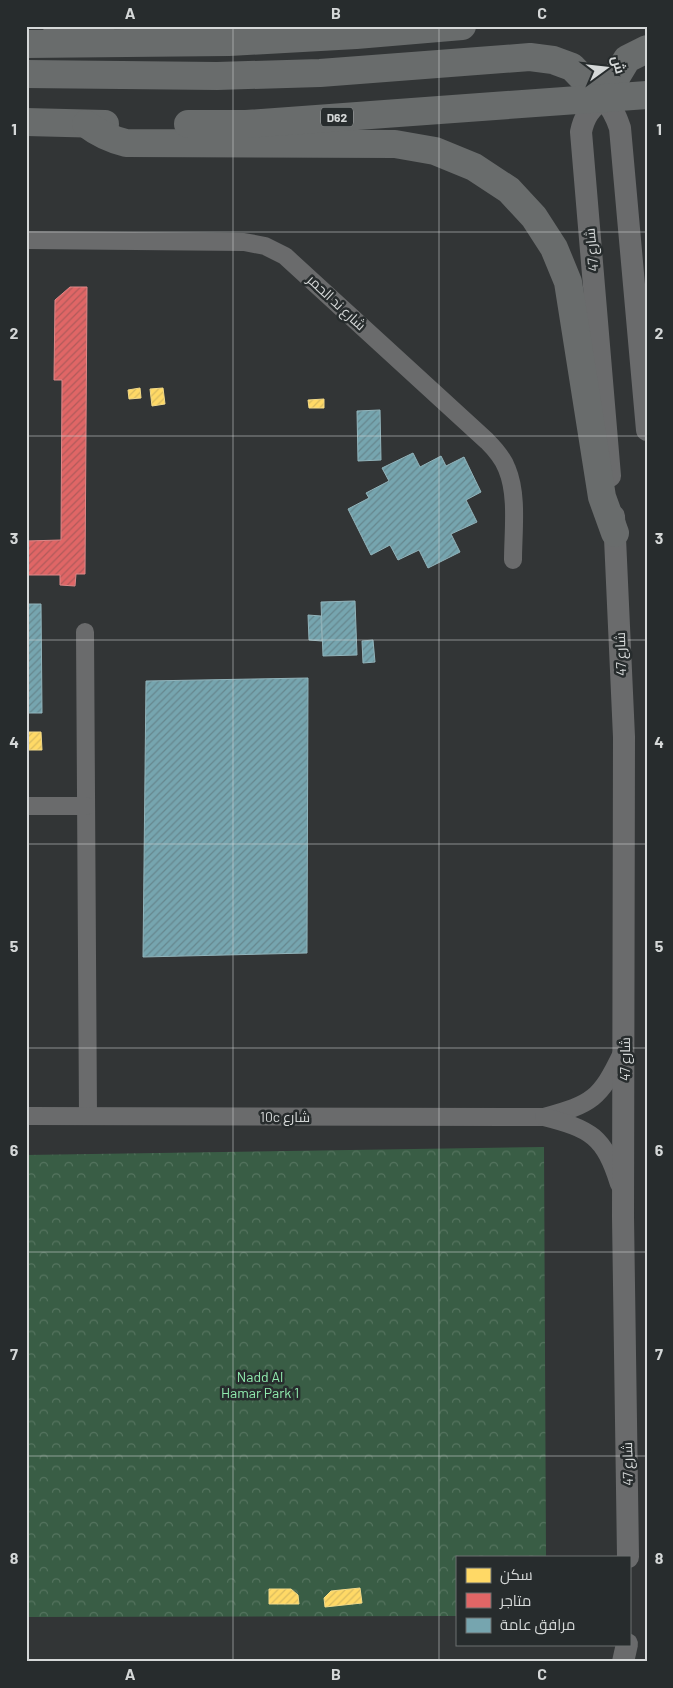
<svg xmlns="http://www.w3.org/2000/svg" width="673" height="1688" viewBox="0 0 673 1688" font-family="Barlow,Cairo,sans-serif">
  <defs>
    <pattern id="park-crowns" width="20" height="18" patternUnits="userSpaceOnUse" patternTransform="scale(1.25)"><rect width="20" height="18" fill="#395d45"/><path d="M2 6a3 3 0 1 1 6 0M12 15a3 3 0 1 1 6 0" fill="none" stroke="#55745f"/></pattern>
    <pattern id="homes-hatch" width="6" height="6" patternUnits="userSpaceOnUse" patternTransform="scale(1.25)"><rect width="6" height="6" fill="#ffd966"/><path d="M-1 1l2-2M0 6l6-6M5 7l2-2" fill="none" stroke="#d9bb5f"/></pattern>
    <pattern id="shops-hatch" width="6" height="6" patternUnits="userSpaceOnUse" patternTransform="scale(1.25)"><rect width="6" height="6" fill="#e06666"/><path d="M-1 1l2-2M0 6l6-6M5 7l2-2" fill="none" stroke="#b05b5b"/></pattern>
    <pattern id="public-hatch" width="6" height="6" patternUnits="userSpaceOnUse" patternTransform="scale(1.25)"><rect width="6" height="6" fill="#76a5af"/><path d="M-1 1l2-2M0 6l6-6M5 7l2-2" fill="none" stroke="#66878e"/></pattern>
  </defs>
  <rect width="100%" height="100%" fill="#323536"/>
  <!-- park -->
  <path fill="url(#park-crowns)" d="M 544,1147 L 546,1557 L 457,1557 L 457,1616 L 26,1617 L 26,1155 Z"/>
  <!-- homes -->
  <g fill="url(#homes-hatch)" stroke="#f2d988">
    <path d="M 140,388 L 141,398 L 129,399 L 128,390 Z"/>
    <path d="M 163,388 L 165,404 L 152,406 L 150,389 Z"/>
    <path d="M 324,399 L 324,408 L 309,408 L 308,400 Z"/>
    <path d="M 26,732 L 41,732 L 42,750 L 26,750 Z"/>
    <path d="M 360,1588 L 362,1603 L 325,1607 L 324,1598 L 331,1591 Z"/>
    <path d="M 269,1589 L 291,1589 L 298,1595 L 299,1604 L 269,1604 Z"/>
  </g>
  <!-- shops -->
  <path fill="url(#shops-hatch)" stroke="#d88" d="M 70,287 L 87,287 L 85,574 L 76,574 L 75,586 L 60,585 L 60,575 L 26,575 L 26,541 L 61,540 L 62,380 L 54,380 L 55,300 Z"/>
  <!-- public -->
  <g fill="url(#public-hatch)" stroke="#92b4bb">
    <path d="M 380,410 L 381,460 L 358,461 L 357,411 Z"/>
    <path d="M 413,453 L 420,467 L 441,456 L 446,466 L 464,457 L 481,492 L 466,500 L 477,522 L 451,534 L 460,552 L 428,568 L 419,550 L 398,560 L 390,545 L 371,555 L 348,509 L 369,498 L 366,493 L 389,481 L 382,468 Z"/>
    <path d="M 355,601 L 357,655 L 323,656 L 321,602 Z"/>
    <path d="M 26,604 L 41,604 L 42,713 L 26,713 Z"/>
    <path d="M 308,615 L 321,616 L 322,641 L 309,640 Z"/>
    <path d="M 373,640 L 375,662 L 363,663 L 362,641 Z"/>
    <path d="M 308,678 L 307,953 L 143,957 L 146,681 Z"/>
  </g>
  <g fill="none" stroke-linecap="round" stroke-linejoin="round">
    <!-- minor -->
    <g stroke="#6a6b6c" stroke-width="18">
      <path d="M 52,32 L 106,26"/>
      <path d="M 26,240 L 244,242 L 265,246 L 285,256 L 487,441 C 495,449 503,458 507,469 C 518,495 513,532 513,560"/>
      <path d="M 85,632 L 88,1116"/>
      <path d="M 26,806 L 86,806"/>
      <path d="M 26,1116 L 544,1117 C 592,1104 600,1099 622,1053"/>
      <path d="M 544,1117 C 591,1129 604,1136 619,1184"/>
    </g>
    <!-- tertiary -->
    <g stroke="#6a6b6c" stroke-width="22">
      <path d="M 610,476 L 581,132 C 584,117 590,108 603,99 C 612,107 616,116 620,128 L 647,430"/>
      <path d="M 614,516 L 624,737 L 623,1217 L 628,1557"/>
      <path d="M 623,1662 L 627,1644"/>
    </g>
    <!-- primary -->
    <g stroke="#696c6c" stroke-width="28">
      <path d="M 26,44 L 229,42 L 356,35 L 462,26"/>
      <path d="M 26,74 L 217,76 L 320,73 L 530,57 L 553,60 L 572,67 L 603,99 L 627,59 L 647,49"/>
      <path d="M 26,122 L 105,124"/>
      <path d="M 86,124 C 99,134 110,139 126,143 L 395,144 L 435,151 L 474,167 L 509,190 L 534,217 L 554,248 L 568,282 L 602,497 L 615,533"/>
      <path d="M 188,124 L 246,124 L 647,95"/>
    </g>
  </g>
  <!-- grid -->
  <path fill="none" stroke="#d5d8d8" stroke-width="1" stroke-opacity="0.55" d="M 233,26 L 233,1662M 439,26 L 439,1662M 26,232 L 647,232M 26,436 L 647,436M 26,640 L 647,640M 26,844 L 647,844M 26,1048 L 647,1048M 26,1252 L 647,1252M 26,1456 L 647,1456"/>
  <g text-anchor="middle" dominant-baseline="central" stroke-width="5" stroke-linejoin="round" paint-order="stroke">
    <!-- shield labels -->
    <rect fill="#272c2d" stroke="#a1a4a5" stroke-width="1" x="321" y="107.5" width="32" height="19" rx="4"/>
    <g font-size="12" font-weight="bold" fill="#d5d8d8">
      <text x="337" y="117">D62</text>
    </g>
    <!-- street labels -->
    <g font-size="14" fill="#d5d8d8" stroke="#272c2d">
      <text transform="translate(591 250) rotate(-95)">شارع 47</text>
      <text transform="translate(337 302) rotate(43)">شارع ند الحمر</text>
      <text transform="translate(620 654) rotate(-92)">شارع 47</text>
      <text transform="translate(624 1059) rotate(-90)">شارع 47</text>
      <text x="285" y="1116">10c شارع</text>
      <text transform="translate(627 1464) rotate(-91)">شارع 47</text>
    </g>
    <!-- park labels -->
    <g font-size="14" fill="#91ecaf" stroke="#272c2d">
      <text x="260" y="1376">Nadd Al<tspan x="260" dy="16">Hamar Park 1</tspan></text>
    </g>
  </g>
  <!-- border -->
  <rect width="673" height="1688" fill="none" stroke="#272c2d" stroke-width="55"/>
  <!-- legend -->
  <rect x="456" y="1556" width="175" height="90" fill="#272c2d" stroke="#6d7171"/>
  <rect x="466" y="1568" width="25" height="15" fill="#ffd966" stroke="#6d7171"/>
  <text x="500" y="1580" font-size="15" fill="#d5d8d8">سكن</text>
  <rect x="466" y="1593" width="25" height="15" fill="#e06666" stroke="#6d7171"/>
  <text x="500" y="1606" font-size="15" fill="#d5d8d8">متاجر</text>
  <rect x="466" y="1618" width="25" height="15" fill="#76a5af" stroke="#6d7171"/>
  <text x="500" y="1630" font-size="15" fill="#d5d8d8">مرافق عامة</text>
  <!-- north arrow -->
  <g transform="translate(606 68) rotate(75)" stroke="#272c2d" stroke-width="4" paint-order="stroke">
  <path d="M0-4L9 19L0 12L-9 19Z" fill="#d5d8d8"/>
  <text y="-8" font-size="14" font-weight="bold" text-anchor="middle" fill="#d5d8d8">ش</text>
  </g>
  <rect x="28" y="28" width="618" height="1632" fill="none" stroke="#d5d8d8" stroke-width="2"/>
  <g font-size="16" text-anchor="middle" font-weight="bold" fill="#d5d8d8">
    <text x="130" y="19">A</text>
    <text x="336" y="19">B</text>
    <text x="542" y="19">C</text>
    <text x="14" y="135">1</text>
    <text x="659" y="135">1</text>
    <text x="14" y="339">2</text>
    <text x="659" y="339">2</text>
    <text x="14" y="544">3</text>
    <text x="659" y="544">3</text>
    <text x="14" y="748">4</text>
    <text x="659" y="748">4</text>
    <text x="14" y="952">5</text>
    <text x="659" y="952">5</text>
    <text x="14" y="1156">6</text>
    <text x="659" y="1156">6</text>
    <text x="14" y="1360">7</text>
    <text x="659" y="1360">7</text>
    <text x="14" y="1564">8</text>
    <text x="659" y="1564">8</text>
    <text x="130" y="1680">A</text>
    <text x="336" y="1680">B</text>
    <text x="542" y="1680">C</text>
  </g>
</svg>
